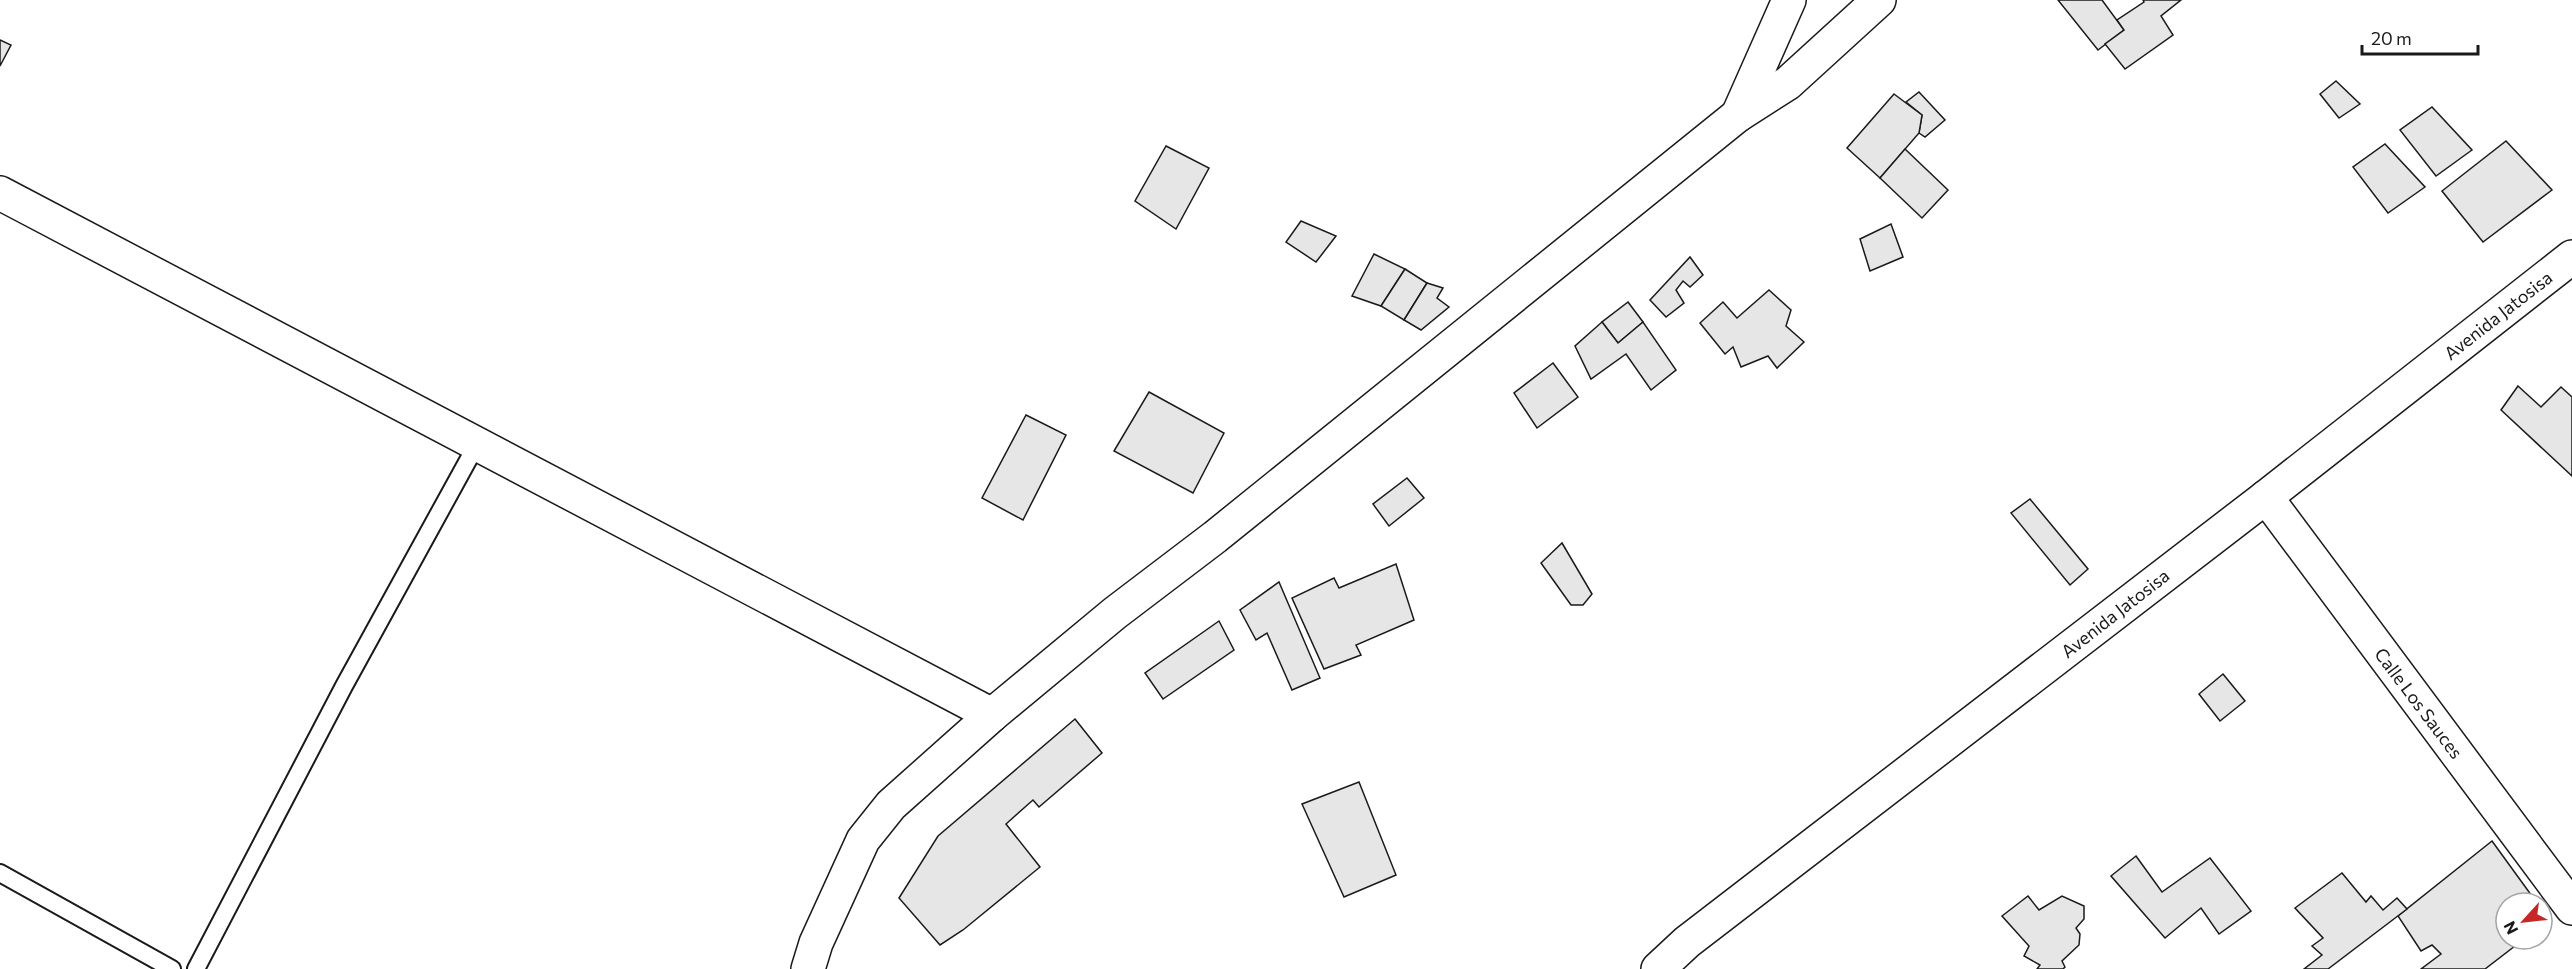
<svg xmlns="http://www.w3.org/2000/svg" width="2572" height="969" viewBox="0 0 2572 969" font-family="Commissioner,sans-serif">
  <rect width="100%" height="100%" fill="#fff"/>
  <!-- building -->
  <g fill="#e6e6e6" stroke="#1a1a1a" stroke-width="1.5">
    <path d="M 2058,0 L 2102,0 L 2124,30 L 2098,50 Z"/>
    <path d="M 2143,0 L 2181,0 L 2161,16 L 2173,35 L 2125,69 L 2105,44 L 2124,30 L 2117,20 L 2144,2 Z"/>
    <path d="M 0,40 L 11,45 L 0,66 Z"/>
    <path d="M 2336,81 L 2360,104 L 2339,118 L 2320,94 Z"/>
    <path d="M 1919,92 L 1945,120 L 1925,137 L 1919,133 L 1922,115 L 1906,102 Z"/>
    <path d="M 1894,94 L 1922,115 L 1919,133 L 1880,178 L 1847,148 Z"/>
    <path d="M 2432,107 L 2472,150 L 2436,176 L 2400,130 Z"/>
    <path d="M 2506,141 L 2552,190 L 2483,242 L 2442,191 Z"/>
    <path d="M 2385,144 L 2425,187 L 2388,213 L 2353,167 Z"/>
    <path d="M 1166,146 L 1209,168 L 1176,229 L 1135,201 Z"/>
    <path d="M 1905,149 L 1948,190 L 1922,218 L 1880,178 Z"/>
    <path d="M 1301,221 L 1336,236 L 1316,262 L 1286,242 Z"/>
    <path d="M 1891,224 L 1903,257 L 1870,271 L 1860,239 Z"/>
    <path d="M 1374,254 L 1405,269 L 1381,306 L 1352,296 Z"/>
    <path d="M 1690,257 L 1703,275 L 1690,287 L 1683,281 L 1676,290 L 1684,303 L 1666,317 L 1650,300 Z"/>
    <path d="M 1405,269 L 1427,283 L 1404,320 L 1381,306 Z"/>
    <path d="M 1427,283 L 1443,288 L 1437,298 L 1449,307 L 1421,330 L 1404,320 Z"/>
    <path d="M 1769,290 L 1791,310 L 1786,326 L 1804,342 L 1777,368 L 1768,356 L 1741,367 L 1733,347 L 1725,354 L 1700,323 L 1723,302 L 1737,318 Z"/>
    <path d="M 1628,302 L 1643,322 L 1618,343 L 1602,322 Z"/>
    <path d="M 1602,322 L 1618,343 L 1643,322 L 1676,370 L 1651,390 L 1626,354 L 1591,379 L 1575,346 Z"/>
    <path d="M 1553,363 L 1578,397 L 1537,428 L 1514,393 Z"/>
    <path d="M 2518,386 L 2541,407 L 2561,387 L 2572,397 L 2572,476 L 2501,410 Z"/>
    <path d="M 1149,392 L 1224,433 L 1193,493 L 1114,451 Z"/>
    <path d="M 1026,415 L 1066,435 L 1023,520 L 982,498 Z"/>
    <path d="M 1407,478 L 1424,498 L 1389,526 L 1373,504 Z"/>
    <path d="M 2030,499 L 2088,569 L 2070,585 L 2011,513 Z"/>
    <path d="M 1562,543 L 1592,594 L 1583,605 L 1571,605 L 1541,563 Z"/>
    <path d="M 1396,564 L 1414,620 L 1356,645 L 1361,655 L 1324,669 L 1292,598 L 1334,578 L 1339,588 Z"/>
    <path d="M 1279,582 L 1320,678 L 1292,690 L 1267,633 L 1256,640 L 1240,610 Z"/>
    <path d="M 1219,621 L 1234,650 L 1163,699 L 1145,673 Z"/>
    <path d="M 2223,674 L 2245,701 L 2220,721 L 2199,694 Z"/>
    <path d="M 1075,719 L 1102,753 L 1039,807 L 1033,800 L 1006,824 L 1040,867 L 963,930 L 940,945 L 899,898 L 938,836 Z"/>
    <path d="M 1359,782 L 1396,875 L 1344,897 L 1302,804 Z"/>
    <path d="M 2492,841 L 2537,903 L 2506,903 L 2506,939 L 2524,939 L 2485,969 L 2421,969 L 2441,954 L 2432,945 L 2421,951 L 2398,916 Z"/>
    <path d="M 2136,856 L 2162,892 L 2210,858 L 2251,911 L 2219,934 L 2201,908 L 2165,938 L 2111,876 Z"/>
    <path d="M 2342,873 L 2366,902 L 2371,896 L 2383,910 L 2397,898 L 2407,909 L 2328,969 L 2304,969 L 2322,955 L 2312,946 L 2323,938 L 2295,908 Z"/>
    <path d="M 2028,896 L 2039,910 L 2062,896 L 2084,906 L 2084,919 L 2076,928 L 2080,934 L 2079,945 L 2062,961 L 2065,967 L 2063,969 L 2037,969 L 2040,965 L 2024,956 L 2029,946 L 2002,916 Z"/>
    <path d="M 2542,911 L 2548,920 L 2542,925 Z"/>
  </g>
  <g fill="none" stroke-linecap="round" stroke-linejoin="round">
    <defs>
      <g id="lane">
        <path d="M 0,873 L 172,969"/>
        <path d="M 196,969 L 344,686 L 477,444"/>
      </g>
      <g id="street">
        <path d="M 1738,115 L 1789,0"/>
        <path d="M 0,193 L 992,715"/>
        <path d="M 2266,497 L 2572,908"/>
        <path d="M 808,969 L 816,943 L 863,840 L 891,805 L 992,715 L 1115,613 L 1215,537 L 1738,115 L 1788,83 L 1879,0"/>
      </g>
      <path id="secondary" d="M 1658,969 L 1687,942 L 2266,497 L 2572,257"/>
    </defs>
    <!-- lane casing -->
    <use href="#lane" stroke="#1a1a1a" stroke-width="20"/>
    <!-- street casing -->
    <use href="#street" stroke="#1a1a1a" stroke-width="36"/>
    <!-- secondary casing -->
    <use href="#secondary" stroke="#1a1a1a" stroke-width="36"/>
    <!-- lane -->
    <use href="#lane" stroke="#fff" stroke-width="16"/>
    <!-- street -->
    <use href="#street" stroke="#fff" stroke-width="33"/>
    <!-- secondary -->
    <use href="#secondary" stroke="#fff" stroke-width="33"/>
  </g>
  <g text-anchor="middle" dominant-baseline="central" stroke-width="4.5" stroke-linejoin="round" paint-order="stroke">
    <!-- street labels -->
    <g font-size="18" fill="#1a1a1a" stroke="#fff">
      <text transform="translate(2498 315) rotate(-38)">Avenida Jatosisa</text>
      <text transform="translate(2115 613) rotate(-38)">Avenida Jatosisa</text>
      <text transform="translate(2419 703) rotate(53)">Calle Los Sauces</text>
    </g>
  </g>
  <!-- north arrow -->
  <g transform="translate(2524 921) rotate(243)"><circle r="28" fill="#ffffff" stroke="#a3a3a3" stroke-width="1.5"/>
  <path d="M0-4.5L10 22L0 15L-10 22Z" fill="#c62828"/>
  <text y="-9" font-size="16" font-weight="bold" text-anchor="middle" fill="#1a1a1a">N</text>
  </g>
  <!-- scale -->
  <path d="M2362 45v9h116v-9" fill="none" stroke="#1a1a1a" stroke-width="3"/>
  <text x="2371" y="45" font-size="18" fill="#1a1a1a" stroke="#ffffff" stroke-width="4.5" paint-order="stroke">20 m</text>
</svg>
